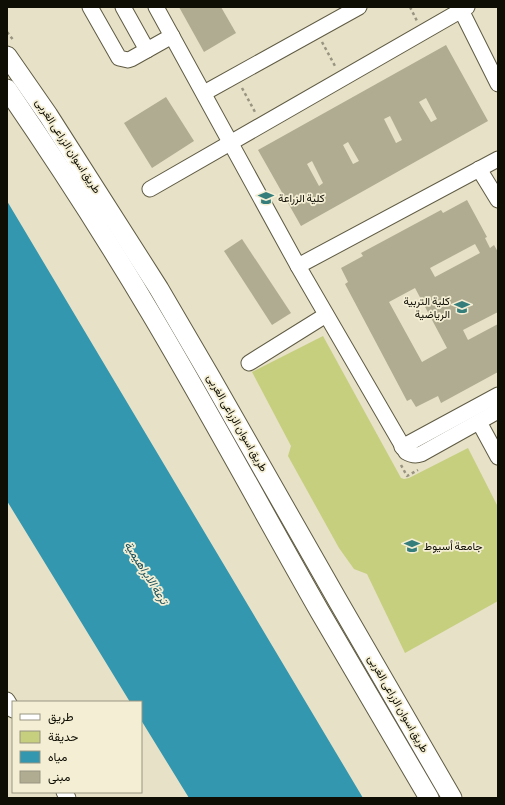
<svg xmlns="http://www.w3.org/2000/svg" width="505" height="805" viewBox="0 0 505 805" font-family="'Sofia Sans Condensed',Vazirmatn,sans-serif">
  <rect width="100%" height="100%" fill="#e6e1c7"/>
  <!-- green -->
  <path fill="#c5cf7e" d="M 323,336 L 401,478 L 404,479 L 409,478 L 468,448 L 498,507 L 498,601 L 405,653 L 367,574 L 354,569 L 339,548 L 288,456 L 291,446 L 252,372 Z"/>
  <!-- water -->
  <path fill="#3397af" d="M 7,201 L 363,798 L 189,798 L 141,720 L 141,702 L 130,702 L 7,501 Z"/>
  <!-- building -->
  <g fill="#b0ac92" fill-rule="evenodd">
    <path d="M 179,7 L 221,7 L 236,33 L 204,52 Z"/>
    <path d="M 446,45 L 488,121 L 301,226 L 258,150 ZM 426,98 L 437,119 L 431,122 L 419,102 ZM 390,116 L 402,140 L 396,143 L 384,119 ZM 348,142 L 359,161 L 353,164 L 343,145 ZM 312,161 L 323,183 L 319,186 L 307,164 Z"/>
    <path d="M 166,97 L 194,141 L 152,168 L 124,123 Z"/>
    <path d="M 467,200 L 487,237 L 485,238 L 490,248 L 494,245 L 498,252 L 498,312 L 463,330 L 468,340 L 498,324 L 498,372 L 441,403 L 438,396 L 416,407 L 411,399 L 407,401 L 345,284 L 348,282 L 341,268 L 363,256 L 361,253 L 441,210 L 443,213 ZM 475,244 L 480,253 L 435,277 L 430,268 ZM 415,288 L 447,348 L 422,362 L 389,302 Z"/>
    <path d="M 242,239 L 291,313 L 272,325 L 224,251 Z"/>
  </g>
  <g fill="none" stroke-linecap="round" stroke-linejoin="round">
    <defs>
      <g id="minor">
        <path d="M 90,7 L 119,58 L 128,60 L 131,59 L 172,36"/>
        <path d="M 123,7 L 147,50"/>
        <path d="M 156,7 L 298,266 L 406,452 C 411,455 415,456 421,454 L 498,411"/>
        <path d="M 461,10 L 498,84"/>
        <path d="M 204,93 L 359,7"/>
        <path d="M 479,169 L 498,200"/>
        <path d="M 150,189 L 467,7"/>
        <path d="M 298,266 L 498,159"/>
        <path d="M 249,363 L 326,315"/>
        <path d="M 479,422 L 498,457"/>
        <path d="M 402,447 L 498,395"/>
        <path d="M 7,700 L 13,710"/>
        <path d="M 64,792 L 68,798"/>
      </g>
      <g id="major">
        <path d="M 7,56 L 48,115 L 159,289 L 211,378 L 338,601 L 452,798"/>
        <path d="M 7,89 C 57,162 105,236 150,312 C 209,411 263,512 320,612 C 356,674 392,736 429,798"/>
      </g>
    </defs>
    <!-- minor casing -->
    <use href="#minor" stroke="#5f5b43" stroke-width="17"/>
    <!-- major casing -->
    <use href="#major" stroke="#5f5b43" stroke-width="21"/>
    <!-- path -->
    <g stroke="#989480" stroke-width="2.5" stroke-dasharray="3 3" stroke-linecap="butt">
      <path d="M 410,7 L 417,21"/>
      <path d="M 7,32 L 14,41"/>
      <path d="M 322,42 L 335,66"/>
      <path d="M 242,88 L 255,112"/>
      <path d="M 401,465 L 407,476 L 418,470"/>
    </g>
    <!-- minor -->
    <use href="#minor" stroke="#fff" stroke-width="15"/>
    <!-- major -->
    <use href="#major" stroke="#fff" stroke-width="19"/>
  </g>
  <!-- icons -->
  <defs>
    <symbol id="university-bare" viewBox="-9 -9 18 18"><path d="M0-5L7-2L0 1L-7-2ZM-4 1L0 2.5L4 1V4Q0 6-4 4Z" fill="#367e7c" stroke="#f4efd4" stroke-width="2.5" paint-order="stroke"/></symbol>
  </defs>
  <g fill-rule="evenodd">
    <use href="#university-bare" x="255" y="187" width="22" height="22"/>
    <use href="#university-bare" x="451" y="296" width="22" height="22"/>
    <use href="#university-bare" x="401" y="535" width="22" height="22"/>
  </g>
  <g text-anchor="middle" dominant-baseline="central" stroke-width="3.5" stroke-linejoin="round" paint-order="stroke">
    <!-- street labels -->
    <g font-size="11" fill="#0f0e05" stroke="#f4efd4">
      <text transform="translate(68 146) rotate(57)">طريق اسوان الزراعى الغربى</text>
      <text transform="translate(237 423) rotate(60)">طريق اسوان الزراعى الغربى</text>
      <text transform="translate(398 704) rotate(60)">طريق اسوان الزراعى الغربى</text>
    </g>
    <!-- poi labels -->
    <g font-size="11" fill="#0f0e05" stroke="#f4efd4" text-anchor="start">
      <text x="278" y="198">كلية الزراعة</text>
      <text x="450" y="301" text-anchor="end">كلية التربية<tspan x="450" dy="13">الرياضية</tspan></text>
      <text x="424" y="546">جامعة أسيوط</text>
    </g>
    <!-- water labels -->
    <g font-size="12" font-style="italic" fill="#1a515e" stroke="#f4efd4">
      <text transform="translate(146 573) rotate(58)">ترعة الابراهيمية</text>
    </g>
  </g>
  <!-- border -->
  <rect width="505" height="805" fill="none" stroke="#0f0e05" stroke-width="16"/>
  <!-- legend -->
  <rect x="12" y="701" width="130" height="92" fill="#f4efd4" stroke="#989581"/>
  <rect x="20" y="714" width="20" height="6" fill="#ffffff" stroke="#989581"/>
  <text x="48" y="721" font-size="12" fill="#0f0e05">طريق</text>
  <rect x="20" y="731" width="20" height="12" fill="#c5cf7e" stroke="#989581"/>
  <text x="48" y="741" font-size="12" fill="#0f0e05">حديقة</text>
  <rect x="20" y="751" width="20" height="12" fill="#3397af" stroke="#989581"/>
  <text x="48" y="761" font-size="12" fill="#0f0e05">مياه</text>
  <rect x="20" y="771" width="20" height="12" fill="#b0ac92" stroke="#989581"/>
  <text x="48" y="781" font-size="12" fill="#0f0e05">مبنى</text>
</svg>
